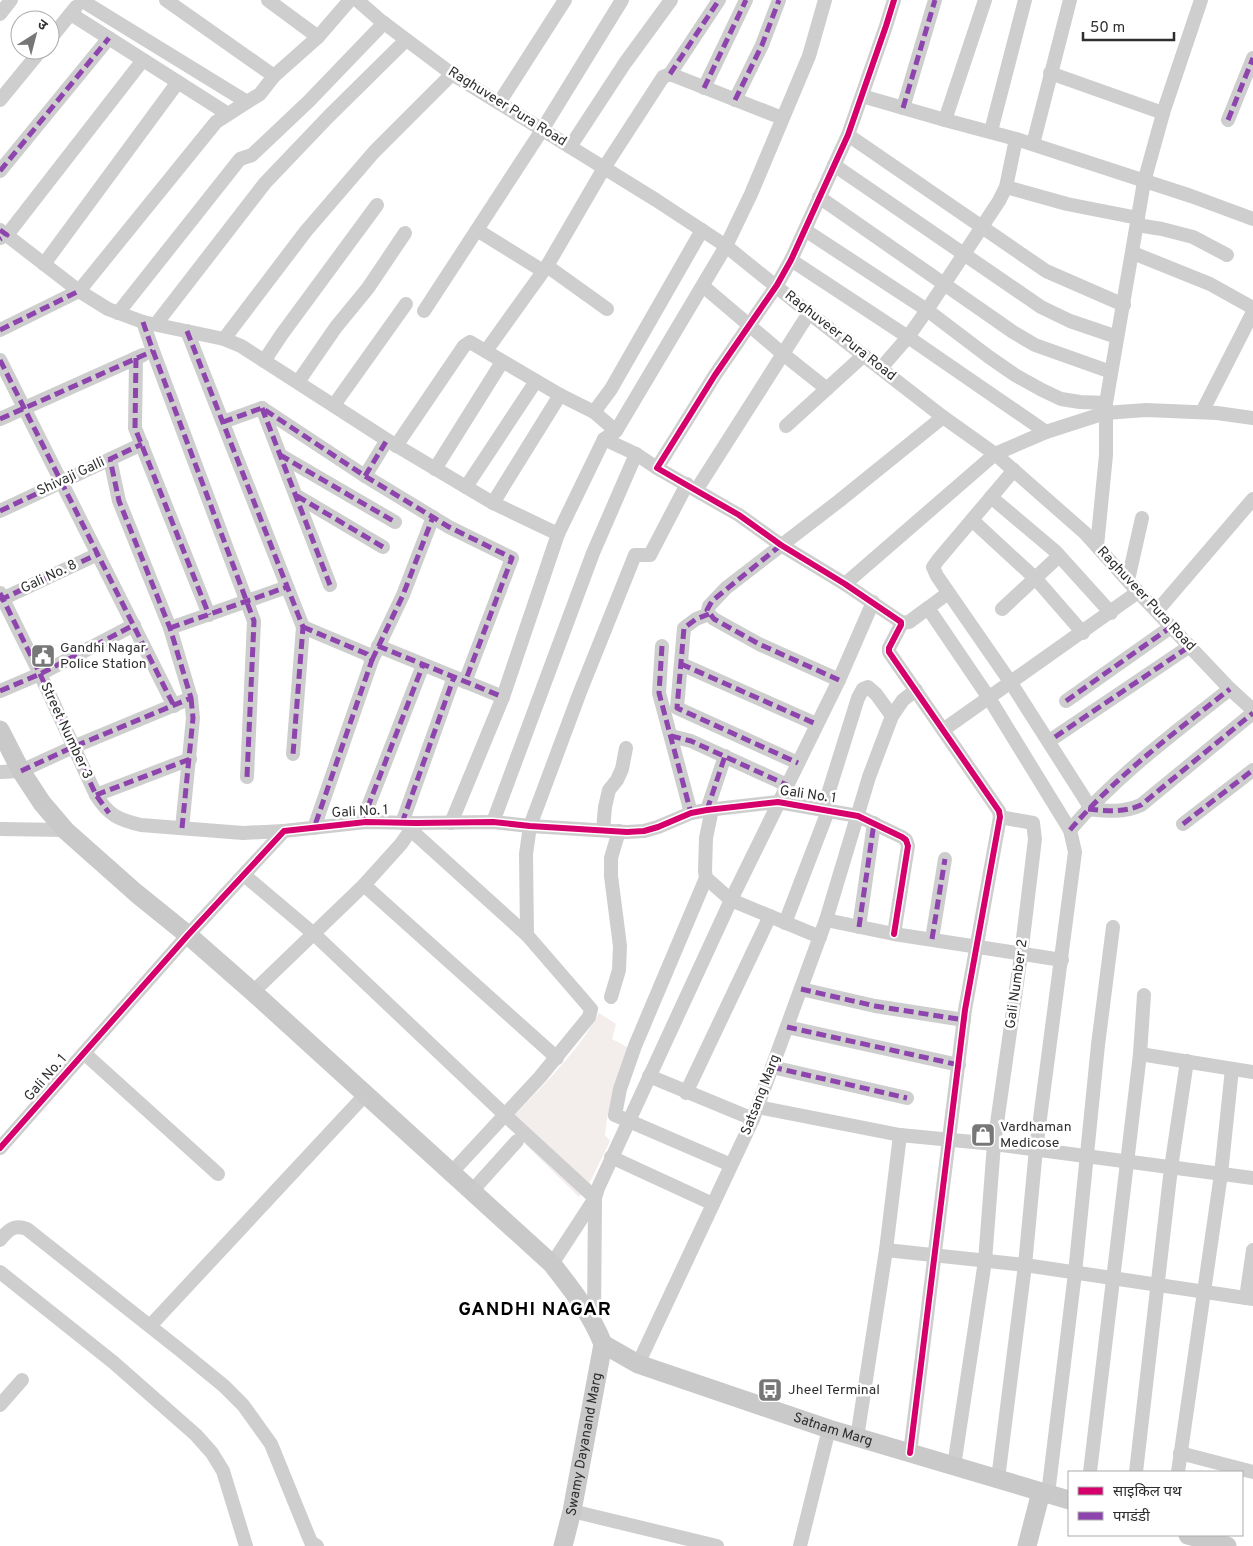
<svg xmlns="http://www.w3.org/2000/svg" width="1253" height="1546" viewBox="0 0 1253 1546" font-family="Overpass,'Noto Sans Devanagari',sans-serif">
  <rect width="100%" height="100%" fill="#fff"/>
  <!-- green -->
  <path fill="#f3edec" d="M 599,1013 L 616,1024 L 612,1039 L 629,1048 L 607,1118 L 605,1135 L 610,1141 L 590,1182 L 579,1197 L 510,1129 L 508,1122 C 540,1088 577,1054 599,1013 Z"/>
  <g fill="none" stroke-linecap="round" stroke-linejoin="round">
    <!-- street -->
    <g stroke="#cecece" stroke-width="14">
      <path d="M 81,0 L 247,102 L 260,94 L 274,76 L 318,37"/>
      <path d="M 166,0 L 274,76"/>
      <path d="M 268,0 L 318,37 L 350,0"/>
      <path d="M 357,0 L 380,20 L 452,74 L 656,200 L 726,246 L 809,313 L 943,417 L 995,454 L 1085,533 L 1138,592 L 1230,689 L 1253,710"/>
      <path d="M 894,0 L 886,26 L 848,135 L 791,260 L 777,285 L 715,375 L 657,468 L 739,515 L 781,545 L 845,584 L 901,622 L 901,625 L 889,648 L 889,652 L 999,811 L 1000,817 L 965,1010 L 910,1453"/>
      <path d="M 0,14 L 11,0"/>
      <path d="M 71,14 L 228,114"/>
      <path d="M 50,39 L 76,7"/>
      <path d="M 1050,73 L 1163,113"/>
      <path d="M 670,74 L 782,118"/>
      <path d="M 704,88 L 746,0"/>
      <path d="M 862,96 L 945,120 L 1016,139 L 1191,196 L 1253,219"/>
      <path d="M 0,100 L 41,50"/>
      <path d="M 735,100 L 762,45 L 779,0"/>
      <path d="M 499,103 L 565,0"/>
      <path d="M 903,108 L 935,0"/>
      <path d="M 945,120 L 985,0"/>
      <path d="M 1228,120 L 1253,58"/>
      <path d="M 991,131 L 1025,0"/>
      <path d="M 848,135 L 1046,271 L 1124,305"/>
      <path d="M 1033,144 L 1070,0"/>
      <path d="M 570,147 L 625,63 L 671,0"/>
      <path d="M 834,165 L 1041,307 L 1070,321 L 1117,337"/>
      <path d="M 0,171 L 109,38"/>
      <path d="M 1006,187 L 1067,204 L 1138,218"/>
      <path d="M 819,197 L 1013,332 L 1035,345 L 1111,372"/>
      <path d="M 1137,225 L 1162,229 L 1193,237 L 1227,255"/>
      <path d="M 0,230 L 79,291 L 108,309 L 143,322 L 224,339 L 241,346 L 387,440 L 466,487 L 493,503 L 558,534"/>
      <path d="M 477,230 L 543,271"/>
      <path d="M 805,230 L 927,310 L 989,357 L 1015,375 L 1042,390 L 1061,399 L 1080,402 L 1106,403"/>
      <path d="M 0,238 L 7,235 L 143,60"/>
      <path d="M 1133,253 L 1210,284 L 1253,308"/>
      <path d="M 791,260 L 908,337 L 1046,432"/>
      <path d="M 44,264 L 178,82"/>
      <path d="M 703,286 L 783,354 L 827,389"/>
      <path d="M 607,309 L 547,266 L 604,168 L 663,77 L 670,74 L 719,0"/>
      <path d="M 424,311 L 542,130 L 622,0"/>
      <path d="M 118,313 L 240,159 L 252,155 L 309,101 L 384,23"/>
      <path d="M 143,322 L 153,351 L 254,621 L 247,777"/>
      <path d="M 156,324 L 265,183 L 329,116 L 406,40"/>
      <path d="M 0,330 L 79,291 L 216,122 L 247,102"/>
      <path d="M 187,331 L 303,627 L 293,754"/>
      <path d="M 224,339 L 306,231 L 374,152 L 452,74"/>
      <path d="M 486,351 L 547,266"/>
      <path d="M 136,358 L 135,428 L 209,615"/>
      <path d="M 0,360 L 174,706"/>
      <path d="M 264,361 L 282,334 L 377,205"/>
      <path d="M 881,368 L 908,337 L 927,310 L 999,201 L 1006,187 L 1016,139"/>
      <path d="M 298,382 L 336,327 L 368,288 L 405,233"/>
      <path d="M 334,405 L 406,304"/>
      <path d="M 262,408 L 330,585"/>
      <path d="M 594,412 L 611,389 L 702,230"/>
      <path d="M 1202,412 L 1253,312"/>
      <path d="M 0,419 L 143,355"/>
      <path d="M 223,422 L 262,408 L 365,476 L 449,527 L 512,558 L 465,682"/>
      <path d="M 786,426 L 864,355"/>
      <path d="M 604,439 L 636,454 L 657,468"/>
      <path d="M 396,446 L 464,346 L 470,342 L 560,395 L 594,412 L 616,431 L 726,246 L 751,194 L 809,56 L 825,0"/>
      <path d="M 280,455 L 395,522"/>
      <path d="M 435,469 L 502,362"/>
      <path d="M 1014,470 L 938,560 L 933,567 L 937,576 L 1011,683 L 1090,807"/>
      <path d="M 365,476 L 387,440"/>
      <path d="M 466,487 L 536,381"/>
      <path d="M 697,489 L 809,313"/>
      <path d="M 297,496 L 383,547"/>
      <path d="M 991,497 L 1055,551 L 1111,613"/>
      <path d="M 493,503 L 560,395"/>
      <path d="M 0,511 L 142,444"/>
      <path d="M 972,520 L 1036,579 L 1083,633"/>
      <path d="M 1097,546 L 1106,455 L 1106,403 L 1144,182 L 1164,110 L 1201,0"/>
      <path d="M 1128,580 L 1142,518"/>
      <path d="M 845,584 L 995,454 L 1046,432 L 1105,413 L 1146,410 L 1217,413 L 1253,418"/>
      <path d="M 0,593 L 40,674 L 96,795 C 108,815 119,820 141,825 L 243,833 L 284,831"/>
      <path d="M 948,593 L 928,608 L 989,698 L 1070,830 L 1075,852 L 1036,1149 L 1025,1265 L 998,1479"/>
      <path d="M 0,600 L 98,554"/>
      <path d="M 1002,609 L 1059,556"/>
      <path d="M 1157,611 L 1253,499"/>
      <path d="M 709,614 L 696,619 L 684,628 L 677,708 L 798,763"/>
      <path d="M 901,623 L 909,622 L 928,608"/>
      <path d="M 303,627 L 367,654 L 372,660 L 314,828"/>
      <path d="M 170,628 L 287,587"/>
      <path d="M 378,646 L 503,697"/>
      <path d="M 662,646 L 659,693 L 691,813"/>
      <path d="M 372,660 L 403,595 L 433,517"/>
      <path d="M 681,664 L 816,724"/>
      <path d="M 839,680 L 759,644 L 714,619 C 709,615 707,612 709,606 L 726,588 L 839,501 L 943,417"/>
      <path d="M 0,691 L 40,674 L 134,625"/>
      <path d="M 1066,701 L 1171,627"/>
      <path d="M 943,730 L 1138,592"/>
      <path d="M 671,736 L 691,741 L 787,785"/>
      <path d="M 1055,737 L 1190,646"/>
      <path d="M 0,772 L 21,771 L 73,747 L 191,698 L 170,628 L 119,501 L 110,459"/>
      <path d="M 96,795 L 190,759"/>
      <path d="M 712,809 L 706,838 L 705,871 L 706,878 L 731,900 L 820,937"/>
      <path d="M 1088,809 C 1107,811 1123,813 1141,805 L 1253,713"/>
      <path d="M 707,810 L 725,756"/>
      <path d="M 823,810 L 858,698 L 863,689 L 868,687 L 876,694 L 892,716"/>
      <path d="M 362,822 L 423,665"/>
      <path d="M 493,822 L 593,553 L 636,454"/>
      <path d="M 402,823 L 454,677"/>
      <path d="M 451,823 L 503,697 L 558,534 L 604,439 L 616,431"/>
      <path d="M 1183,824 L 1253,770"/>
      <path d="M 182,828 L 193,718 L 191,698"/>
      <path d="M 0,829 L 65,830"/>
      <path d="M 603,830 L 605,807 L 609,790 L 617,780 L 622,769 L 626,748"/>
      <path d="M 1070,830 C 1116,776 1174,733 1230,689"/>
      <path d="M 412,831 L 527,935 L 591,1009 L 589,1017 L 540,1077 L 452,1172"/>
      <path d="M 244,875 L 314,934 L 505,1115 L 595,1198 L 552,1264"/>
      <path d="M 706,878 L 635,1046 L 620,1089 L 615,1115 L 731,1165"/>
      <path d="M 364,885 L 557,1058"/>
      <path d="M 826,920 L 894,934 L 1062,960"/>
      <path d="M 785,923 L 828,811"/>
      <path d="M 859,927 L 874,823"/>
      <path d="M 527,935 L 526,854 L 530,826 L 580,692 L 635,555 L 650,555 L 687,484"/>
      <path d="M 932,939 L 945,859"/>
      <path d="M 801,989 L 875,1006 L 964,1020"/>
      <path d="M 253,992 L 364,885 L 401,844 L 415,824"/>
      <path d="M 611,997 L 619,970 L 620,946 L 611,876 L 611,858 L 619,831"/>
      <path d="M 787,1027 L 959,1065"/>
      <path d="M 84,1053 L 218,1174"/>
      <path d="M 1140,1054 L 1253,1072"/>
      <path d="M 772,1067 L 907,1098"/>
      <path d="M 649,1076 L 753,1119"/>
      <path d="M 686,1093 L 770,916"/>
      <path d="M 758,1107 L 900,1135 L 994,1144 L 1253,1178"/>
      <path d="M 0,1148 L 188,935 L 284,831 L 366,822 L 416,823 L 493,822 L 530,826 L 627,832 L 644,831 L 658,827 L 691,813 L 707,810 L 778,802 L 858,816 L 902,837 L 906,840 L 908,846 L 894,934"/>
      <path d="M 611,1157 L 713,1204"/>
      <path d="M 472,1191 L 517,1141"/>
      <path d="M 0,1240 C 8,1230 14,1224 27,1229 L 180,1350 L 224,1386 L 243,1405 L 271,1444 L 308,1535 L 311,1542 L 317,1546"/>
      <path d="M 886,1250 L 1025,1265 L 1253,1299"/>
      <path d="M 0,1272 L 113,1362 L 196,1435 L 212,1453 L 223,1471 L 246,1546"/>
      <path d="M 1246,1298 L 1253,1250"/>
      <path d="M 594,1322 L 595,1198 L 598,1188 L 731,900 L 839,680 L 873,602"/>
      <path d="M 150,1326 L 366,1094"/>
      <path d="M 638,1364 L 753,1119 L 826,920 L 869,777 L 892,716 L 903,700 L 916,690"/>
      <path d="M 0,1405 L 22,1380"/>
      <path d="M 857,1438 L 886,1250 L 900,1135"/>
      <path d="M 1180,1453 L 1253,1472"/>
      <path d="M 954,1466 L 985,1261 L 994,1144 L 1021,955 L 1035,839 L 1033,823 L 1000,817"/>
      <path d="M 1090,1472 L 1140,1054 L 1144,995"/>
      <path d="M 1136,1472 L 1171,1168 L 1187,1061"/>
      <path d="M 1178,1472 L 1221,1174 L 1232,1069"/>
      <path d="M 1048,1494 L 1075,1273 L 1098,1045 L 1113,927"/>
      <path d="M 572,1511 L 717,1546"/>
      <path d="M 800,1546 L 829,1429"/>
    </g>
    <!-- secondary -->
    <g stroke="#c9c9c9" stroke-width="19">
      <path d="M 0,730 L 21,771 L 42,803 L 65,830 L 136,893 L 188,935 L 253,992 L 552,1264 C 573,1291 590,1312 603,1344"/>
      <path id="s1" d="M 603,1344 L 638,1364 L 829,1429 L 1069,1500"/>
      <path d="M 1188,1535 L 1227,1546"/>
      <path id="s2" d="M 563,1546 L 572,1511 L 603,1344"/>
      <path d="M 1027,1546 L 1041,1492"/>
    </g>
    <!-- quiet -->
    <g stroke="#8e44ad" stroke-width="5" stroke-dasharray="10 5" stroke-linecap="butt">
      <path d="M 670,74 L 719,0"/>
      <path d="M 704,88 L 746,0"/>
      <path d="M 735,100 L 762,45 L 779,0"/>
      <path d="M 903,108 L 935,0"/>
      <path d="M 1228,120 L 1253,58"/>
      <path d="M 0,171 L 109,38"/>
      <path d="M 0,230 L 7,235 L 0,239"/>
      <path d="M 143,322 L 153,351 L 254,621 L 247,777"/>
      <path d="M 0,330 L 79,291"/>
      <path d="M 187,331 L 303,627 L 293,754"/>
      <path d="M 136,358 L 135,428 L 209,615"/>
      <path d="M 0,360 L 174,706"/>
      <path d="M 262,408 L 330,585"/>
      <path d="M 0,419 L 153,351"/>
      <path d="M 223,422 L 262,408 L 365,476 L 449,527 L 512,558 L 465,682"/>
      <path d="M 280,455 L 395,522"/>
      <path d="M 365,476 L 387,440"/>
      <path d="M 297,496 L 383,547"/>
      <path d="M 0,511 L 142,444"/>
      <path d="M 781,545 L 712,601 L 707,610 L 714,619 L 759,644 L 839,680"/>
      <path d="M 0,593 L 40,674 L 96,795 L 109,813"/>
      <path d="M 0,600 L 98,554"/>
      <path d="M 709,614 L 696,619 L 684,628 L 677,708 L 798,763"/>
      <path d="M 303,627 L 367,654 L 372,660 L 314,828"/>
      <path d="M 170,628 L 287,587"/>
      <path d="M 378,646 L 503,697"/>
      <path d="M 662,646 L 659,693 L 691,813"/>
      <path d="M 372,660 L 403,595 L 433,517"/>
      <path d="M 681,664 L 816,724"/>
      <path d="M 0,691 L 40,674 L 134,625"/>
      <path d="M 1066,701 L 1171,627"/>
      <path d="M 671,736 L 691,741 L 787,785"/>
      <path d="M 1055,737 L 1190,646"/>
      <path d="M 21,771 L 73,747 L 191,698 L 170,628 L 119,501 L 110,459"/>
      <path d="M 96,795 L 190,759"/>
      <path d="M 1088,809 C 1107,811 1123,813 1141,805 L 1253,713"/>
      <path d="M 707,810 L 725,756"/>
      <path d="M 362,822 L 423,665"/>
      <path d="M 402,823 L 454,677"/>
      <path d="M 1183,824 L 1253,770"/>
      <path d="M 182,828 L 193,718 L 191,698"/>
      <path d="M 1070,830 C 1116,776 1174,733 1230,689"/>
      <path d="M 859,927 L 874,823"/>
      <path d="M 932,939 L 945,859"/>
      <path d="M 801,989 L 875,1006 L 964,1020"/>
      <path d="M 787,1027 L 959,1065"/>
      <path d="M 772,1067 L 907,1098"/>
    </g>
    <defs>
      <g id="cycleway">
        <path d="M 894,0 L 886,26 L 848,135 L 791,260 L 777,285 L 715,375 L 657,468 L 739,515 L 781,545 L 845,584 L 901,622 L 901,625 L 889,648 L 889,652 L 999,811 L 1000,817 L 965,1010 L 910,1453"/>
        <path d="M 0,1148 L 188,935 L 284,831 L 366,822 L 416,823 L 493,822 L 530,826 L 627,832 L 644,831 L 658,827 L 691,813 L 707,810 L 778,802 L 858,816 L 902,837 L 906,840 L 908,846 L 894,934"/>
      </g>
    </defs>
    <!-- cycleway casing -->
    <use href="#cycleway" stroke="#fff" stroke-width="9"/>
    <!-- cycleway -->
    <use href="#cycleway" stroke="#d6006c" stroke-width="6"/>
  </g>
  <!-- icons -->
  <defs>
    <symbol id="civic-square" viewBox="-11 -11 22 22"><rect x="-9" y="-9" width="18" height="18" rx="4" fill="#777" stroke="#fff"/><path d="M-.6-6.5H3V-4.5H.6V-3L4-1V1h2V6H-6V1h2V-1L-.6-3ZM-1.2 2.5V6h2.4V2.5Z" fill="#fff"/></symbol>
    <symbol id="shop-square" viewBox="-11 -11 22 22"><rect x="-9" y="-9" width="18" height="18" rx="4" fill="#777" stroke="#fff"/><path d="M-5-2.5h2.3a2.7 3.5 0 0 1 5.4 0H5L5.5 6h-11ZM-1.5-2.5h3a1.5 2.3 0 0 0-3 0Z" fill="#fff"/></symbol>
    <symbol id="bus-square" viewBox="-11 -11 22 22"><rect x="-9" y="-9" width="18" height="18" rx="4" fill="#777" stroke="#fff"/><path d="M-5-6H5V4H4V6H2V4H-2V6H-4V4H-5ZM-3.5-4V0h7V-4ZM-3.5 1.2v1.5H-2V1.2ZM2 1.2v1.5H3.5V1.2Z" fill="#fff"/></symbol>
  </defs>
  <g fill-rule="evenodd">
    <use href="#civic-square" x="29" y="642" width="28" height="28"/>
    <use href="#shop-square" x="969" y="1121" width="28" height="28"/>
    <use href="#bus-square" x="756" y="1376" width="28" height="28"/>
  </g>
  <g text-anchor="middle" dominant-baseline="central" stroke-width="5" stroke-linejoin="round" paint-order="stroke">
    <!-- street labels -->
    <g font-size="14" fill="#2e2e2e" stroke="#fff">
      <text transform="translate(507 107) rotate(32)">Raghuveer Pura Road</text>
      <text transform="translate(840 336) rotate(38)">Raghuveer Pura Road</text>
      <text transform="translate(71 477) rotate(-25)">Shivaji Galli</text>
      <text transform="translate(49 577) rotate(-25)">Gali No. 8</text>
      <text transform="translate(1146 599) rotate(47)">Raghuveer Pura Road</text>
      <text transform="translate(66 731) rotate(65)">Street Number 3</text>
      <text transform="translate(808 795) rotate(8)">Gali No. 1</text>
      <text transform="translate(360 812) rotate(-3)">Gali No. 1</text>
      <text transform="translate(1017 984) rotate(-82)">Gali Number 2</text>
      <text transform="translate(46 1078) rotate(-49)">Gali No. 1</text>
      <text transform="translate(761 1095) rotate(-69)">Satsang Marg</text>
      <text stroke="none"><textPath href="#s1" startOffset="246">Satnam Marg</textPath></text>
      <text stroke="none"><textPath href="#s2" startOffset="104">Swamy Dayanand Marg</textPath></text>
    </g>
    <!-- poi labels -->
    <g font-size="14" fill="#2e2e2e" stroke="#fff" text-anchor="start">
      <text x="60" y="648">Gandhi Nagar<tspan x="60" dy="16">Police Station</tspan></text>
      <text x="1000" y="1127">Vardhaman<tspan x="1000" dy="16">Medicose</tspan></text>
      <text x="788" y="1390">Jheel Terminal</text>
    </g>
    <!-- district labels -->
    <g font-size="19" font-weight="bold" letter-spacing="1" fill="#000" stroke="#fff">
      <text x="535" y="1310">GANDHI NAGAR</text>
    </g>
  </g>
  <!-- legend -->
  <rect x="1068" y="1471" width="175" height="65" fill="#ffffff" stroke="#ababab"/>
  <rect x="1078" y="1487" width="25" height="8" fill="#d6006c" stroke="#ababab"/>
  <text x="1113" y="1496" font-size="15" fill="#2e2e2e">साइकिल पथ</text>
  <rect x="1078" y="1512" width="25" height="8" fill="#8e44ad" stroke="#ababab"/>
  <text x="1113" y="1521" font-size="15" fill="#2e2e2e">पगडंडी</text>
  <!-- north arrow -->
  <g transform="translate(35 35) rotate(36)"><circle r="24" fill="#ffffff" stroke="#ababab"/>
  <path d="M0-4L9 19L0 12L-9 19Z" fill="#777777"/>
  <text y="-8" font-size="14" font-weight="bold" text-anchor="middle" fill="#2e2e2e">उ</text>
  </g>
  <!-- scale -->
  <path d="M1083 32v8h91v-8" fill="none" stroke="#2e2e2e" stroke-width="2.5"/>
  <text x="1090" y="32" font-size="15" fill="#2e2e2e" stroke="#ffffff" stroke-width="4" paint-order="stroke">50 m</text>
</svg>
